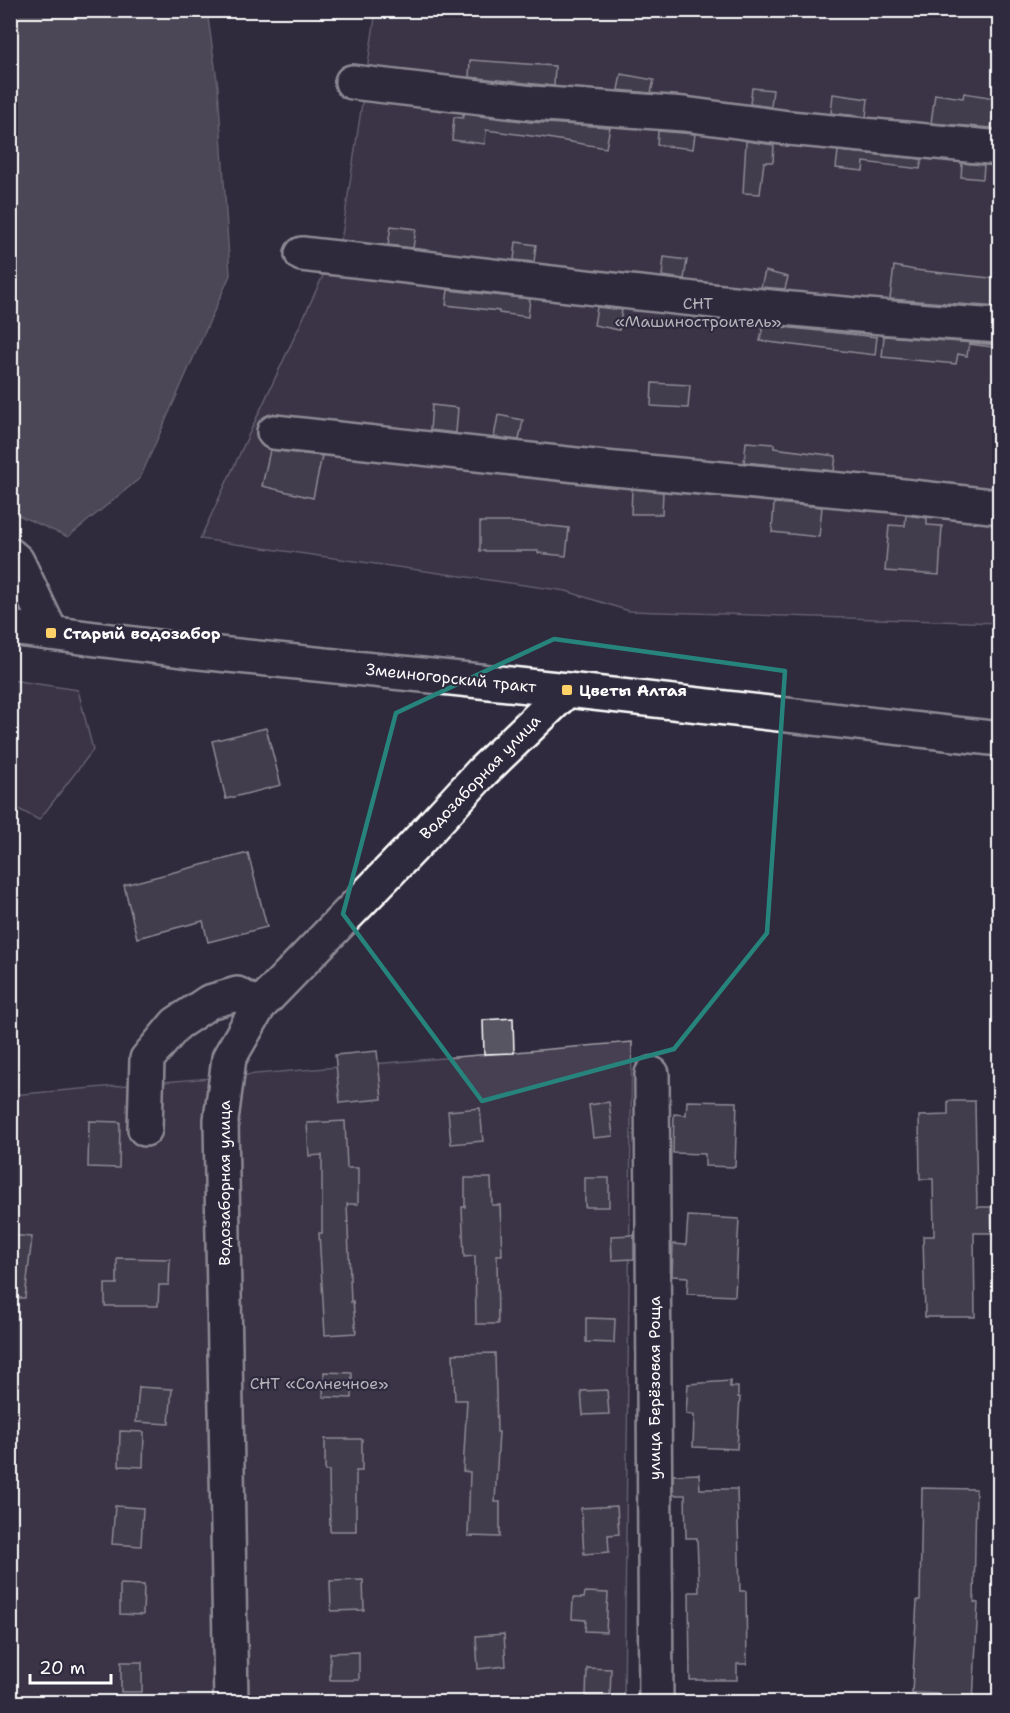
<svg xmlns="http://www.w3.org/2000/svg" width="1010" height="1713" viewBox="0 0 1010 1713" font-family="'Shantell Sans',sans-serif">
  <rect width="100%" height="100%" fill="#2f2a3d"/>
  <filter id="ink" filterUnits="userSpaceOnUse"><feTurbulence type="fractalNoise" baseFrequency=".0167" numOctaves="2"/><feDisplacementMap in="SourceGraphic" scale="12" xChannelSelector="R" yChannelSelector="G"/><feConvolveMatrix kernelMatrix="1 2 1 2 8 2 1 2 1" color-interpolation-filters="sRGB"/></filter>
  <g filter="url(#ink)">
    <!-- green -->
    <g fill="#464152" stroke="#a2a0a8" stroke-width="1.5">
      <path d="M 376,11 L 999,11 L 999,623 L 629,611 L 566,591 L 200,539 L 342,235 Z"/>
      <path d="M 11,680 L 78,690 L 93,750 L 39,820 L 11,805 Z"/>
      <path d="M 632,1042 L 624,1702 L 11,1702 L 11,1095 Z"/>
    </g>
    <!-- water -->
    <path fill="#6d6a77" stroke="#a7a6ad" stroke-width="1.5" d="M 11,10 L 207,11 L 218,87 L 230,275 L 140,478 L 68,537 L 11,512 Z"/>
    <!-- building -->
    <g fill="#595564" stroke="#fff" stroke-width="1.5">
      <path d="M 470,60 L 555,66 L 554,86 L 469,77 Z"/>
      <path d="M 621,74 L 654,80 L 651,93 L 618,90 Z"/>
      <path d="M 752,88 L 773,90 L 771,107 L 750,104 Z"/>
      <path d="M 964,93 L 995,98 L 991,128 L 931,123 L 935,94 L 963,98 Z"/>
      <path d="M 833,94 L 868,99 L 866,117 L 831,113 Z"/>
      <path d="M 463,114 L 530,122 L 610,127 L 606,148 L 547,138 L 486,130 L 485,144 L 452,140 L 454,117 L 463,118 Z"/>
      <path d="M 658,131 L 695,134 L 693,149 L 657,145 Z"/>
      <path d="M 746,141 L 774,145 L 773,162 L 764,162 L 760,194 L 743,193 Z"/>
      <path d="M 838,151 L 922,159 L 920,169 L 864,162 L 863,171 L 836,168 Z"/>
      <path d="M 962,163 L 984,165 L 983,179 L 961,177 Z"/>
      <path d="M 391,226 L 416,229 L 413,248 L 388,245 Z"/>
      <path d="M 516,242 L 536,245 L 534,262 L 514,260 Z"/>
      <path d="M 664,257 L 687,260 L 684,279 L 662,276 Z"/>
      <path d="M 894,266 L 915,270 L 999,279 L 999,307 L 890,299 Z"/>
      <path d="M 765,271 L 788,277 L 785,289 L 761,287 Z"/>
      <path d="M 448,290 L 530,299 L 528,317 L 499,313 L 499,311 L 446,305 Z"/>
      <path d="M 597,307 L 622,310 L 619,330 L 594,325 Z"/>
      <path d="M 763,325 L 877,337 L 875,355 L 760,341 Z"/>
      <path d="M 884,336 L 999,345 L 999,348 L 969,344 L 967,356 L 958,354 L 956,364 L 882,357 Z"/>
      <path d="M 652,383 L 690,385 L 688,408 L 651,406 Z"/>
      <path d="M 432,405 L 458,408 L 456,433 L 430,430 Z"/>
      <path d="M 498,415 L 523,420 L 519,440 L 494,437 Z"/>
      <path d="M 746,442 L 774,444 L 774,448 L 836,456 L 834,471 L 744,462 Z"/>
      <path d="M 270,450 L 322,456 L 313,498 L 262,486 Z"/>
      <path d="M 632,489 L 663,492 L 662,514 L 631,514 Z"/>
      <path d="M 774,503 L 822,507 L 819,537 L 772,532 Z"/>
      <path d="M 906,515 L 927,518 L 927,525 L 942,526 L 939,575 L 885,571 L 889,525 L 905,526 Z"/>
      <path d="M 480,522 L 512,522 L 569,528 L 566,556 L 538,553 L 538,551 L 480,551 Z"/>
      <path d="M 266,728 L 281,785 L 226,799 L 212,741 Z"/>
      <path d="M 248,853 L 267,927 L 208,942 L 203,921 L 137,938 L 124,885 Z"/>
      <path d="M 513,1018 L 514,1053 L 484,1054 L 483,1020 Z"/>
      <path d="M 377,1051 L 382,1099 L 340,1103 L 335,1055 Z"/>
      <path d="M 687,1101 L 737,1102 L 735,1167 L 705,1166 L 705,1154 L 673,1153 L 674,1114 L 686,1115 Z"/>
      <path d="M 948,1101 L 975,1101 L 977,1207 L 991,1207 L 992,1233 L 974,1233 L 975,1317 L 925,1317 L 923,1236 L 934,1236 L 933,1179 L 920,1179 L 919,1116 L 948,1115 Z"/>
      <path d="M 609,1102 L 613,1136 L 593,1138 L 589,1105 Z"/>
      <path d="M 480,1108 L 483,1141 L 451,1144 L 448,1111 Z"/>
      <path d="M 89,1121 L 120,1122 L 119,1168 L 88,1167 Z"/>
      <path d="M 345,1121 L 347,1168 L 358,1168 L 358,1204 L 347,1204 L 351,1302 L 353,1301 L 356,1333 L 325,1335 L 319,1233 L 322,1233 L 322,1155 L 309,1156 L 307,1123 Z"/>
      <path d="M 465,1178 L 491,1178 L 492,1205 L 500,1205 L 502,1255 L 497,1255 L 498,1324 L 476,1324 L 475,1256 L 464,1257 L 462,1207 L 465,1207 Z"/>
      <rect x="585" y="1178" width="24" height="29"/>
      <path d="M 688,1216 L 739,1219 L 735,1296 L 687,1294 L 688,1277 L 672,1276 L 673,1244 L 686,1245 Z"/>
      <path d="M 10,1235 L 32,1237 L 25,1298 L 10,1298 Z"/>
      <path d="M 634,1235 L 634,1259 L 612,1260 L 611,1236 Z"/>
      <path d="M 117,1258 L 170,1259 L 169,1285 L 159,1285 L 158,1306 L 105,1306 L 105,1284 L 117,1284 Z"/>
      <path d="M 586,1318 L 615,1319 L 614,1343 L 586,1342 Z"/>
      <path d="M 495,1353 L 497,1432 L 499,1432 L 495,1502 L 500,1502 L 500,1537 L 468,1536 L 470,1472 L 463,1471 L 467,1400 L 455,1400 L 453,1354 Z"/>
      <path d="M 324,1372 L 352,1373 L 352,1398 L 323,1397 Z"/>
      <path d="M 730,1381 L 730,1387 L 738,1387 L 738,1397 L 740,1397 L 737,1449 L 693,1447 L 694,1415 L 686,1414 L 688,1384 Z"/>
      <path d="M 139,1387 L 172,1389 L 169,1424 L 136,1422 Z"/>
      <path d="M 607,1390 L 609,1414 L 583,1415 L 581,1391 Z"/>
      <path d="M 120,1431 L 144,1432 L 143,1467 L 119,1466 Z"/>
      <path d="M 325,1439 L 362,1439 L 362,1471 L 356,1471 L 356,1531 L 330,1531 L 329,1471 L 325,1471 Z"/>
      <path d="M 699,1474 L 700,1489 L 737,1489 L 740,1591 L 746,1591 L 747,1664 L 737,1664 L 737,1680 L 690,1680 L 689,1592 L 699,1592 L 697,1538 L 686,1538 L 685,1495 L 673,1495 L 673,1475 Z"/>
      <path d="M 922,1488 L 976,1489 L 974,1602 L 978,1603 L 973,1702 L 938,1702 L 938,1694 L 912,1693 L 917,1600 L 920,1600 Z"/>
      <path d="M 115,1506 L 143,1508 L 141,1546 L 112,1544 Z"/>
      <path d="M 617,1506 L 619,1534 L 608,1535 L 609,1552 L 584,1554 L 581,1508 Z"/>
      <path d="M 363,1580 L 364,1610 L 331,1611 L 330,1581 Z"/>
      <path d="M 120,1584 L 144,1585 L 143,1615 L 120,1614 Z"/>
      <path d="M 585,1592 L 608,1593 L 606,1632 L 585,1631 L 586,1620 L 572,1619 L 573,1598 L 584,1598 Z"/>
      <path d="M 504,1634 L 506,1666 L 478,1669 L 476,1636 Z"/>
      <path d="M 359,1652 L 359,1680 L 330,1680 L 330,1653 Z"/>
      <rect x="121" y="1662" width="21" height="30"/>
      <path d="M 587,1668 L 611,1669 L 610,1696 L 586,1696 Z"/>
    </g>
    <g fill="none" stroke-linecap="round" stroke-linejoin="round">
      <defs>
        <g id="minor">
          <path d="M 352,82 L 532,103 L 684,114 L 789,128 L 1000,148"/>
          <path d="M 302,254 C 534,280 766,311 1000,326"/>
          <path d="M 274,432 L 604,468 L 894,495 L 1000,507"/>
          <path d="M 10,555 L 17,561 L 51,633"/>
          <path d="M 652,1074 L 656,1702"/>
          <path d="M 145,1129 L 147,1059 L 176,1024 L 209,1002 L 237,994 L 259,1006"/>
          <path d="M 231,1702 L 221,1120 L 229,1058 L 259,1006 L 412,848 L 482,772 L 567,690"/>
        </g>
        <path id="highway" d="M 10,628 L 190,651 L 567,690 L 1000,739"/>
      </defs>
      <!-- minor casing -->
      <use href="#minor" stroke="#fff" stroke-width="38"/>
      <!-- highway casing -->
      <use href="#highway" stroke="#fff" stroke-width="38"/>
      <!-- minor -->
      <use href="#minor" stroke="#2f2a3d" stroke-width="33"/>
      <!-- highway -->
      <use href="#highway" stroke="#2f2a3d" stroke-width="33"/>
    </g>
  </g>
  <!-- marked area -->
  <path d="M0 0H1010V1713H0ZM 554,639 L 785,671 L 767,933 L 674,1049 L 482,1101 L 343,914 L 396,713 Z" fill="#2f2a3d" fill-opacity=".55" fill-rule="evenodd"/>
  <path fill="none" stroke="#27847c" stroke-width="4.5" stroke-linejoin="round" d="M 554,639 L 785,671 L 767,933 L 674,1049 L 482,1101 L 343,914 L 396,713 Z"/>
  <!-- markers -->
  <g fill="#ffd166" stroke="#2f2a3d" stroke-width="2">
    <rect x="45" y="627" width="12" height="12" rx="3"/>
    <rect x="561" y="684" width="12" height="12" rx="3"/>
  </g>
  <g text-anchor="middle" dominant-baseline="central" stroke-width="4.5" stroke-linejoin="round" paint-order="stroke">
    <!-- park labels -->
    <g font-size="16" fill="#b5b3ba" stroke="#2f2a3d">
      <text x="698" y="303">СНТ<tspan x="698" dy="18">«Машиностроитель»</tspan></text>
      <text x="319" y="1383">СНТ «Солнечное»</text>
    </g>
    <!-- poi labels -->
    <g font-size="16" font-weight="bold" fill="#fff" stroke="#2f2a3d" text-anchor="start">
      <text x="63" y="633">Старый водозабор</text>
      <text x="579" y="690">Цветы Алтая</text>
    </g>
    <!-- street labels -->
    <g font-size="16" fill="#fff" stroke="#2f2a3d">
      <text transform="translate(451 678) rotate(6)">Змеиногорский тракт</text>
      <text transform="translate(480 777) rotate(-46)">Водозаборная улица</text>
      <text transform="translate(224 1183) rotate(-90)">Водозаборная улица</text>
      <text transform="translate(654 1388) rotate(-90)">улица Берёзовая Роща</text>
    </g>
  </g>
  <!-- margin -->
  <rect width="1010" height="1713" fill="none" stroke="#2f2a3d" stroke-width="36"/>
  <rect x="18" y="18" width="974" height="1677" fill="none" stroke="#fff" stroke-width="2" filter="url(#ink)"/>
  <!-- scale -->
  <path d="M30 1674v9h81v-9" fill="none" stroke="#ffffff" stroke-width="3"/>
  <text x="39" y="1674" font-size="18" fill="#ffffff" stroke="#2f2a3d" stroke-width="4.5" paint-order="stroke">20 m</text>
</svg>
